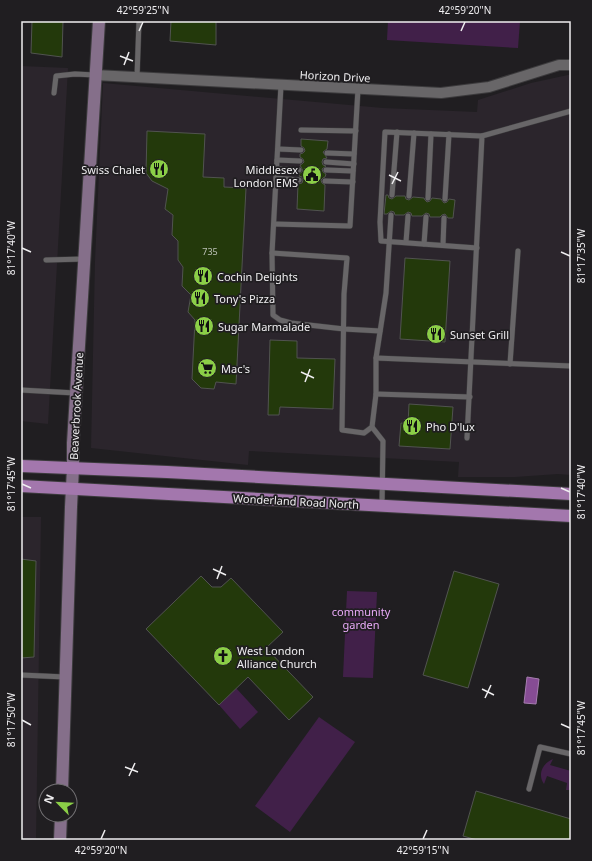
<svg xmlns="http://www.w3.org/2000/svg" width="592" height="861" viewBox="0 0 592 861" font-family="'Noto Sans',sans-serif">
  <rect width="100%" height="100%" fill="#201e21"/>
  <!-- built -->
  <g fill="#2b252c">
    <path d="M 21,66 L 68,68 L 48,424 L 21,421 Z"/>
    <path d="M 568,75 L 571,75 L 571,475 L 558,474 L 515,477 L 458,477 L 459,462 L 249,451 L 248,465 L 91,448 L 95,261 L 103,83 L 383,108 L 477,112 L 478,100 L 531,83 Z"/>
    <path d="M 21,517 L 41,517 L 36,840 L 21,840 Z"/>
  </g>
  <!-- green -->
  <g fill="#412049">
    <path d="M 388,21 L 520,21 L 518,48 L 387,40 Z"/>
    <path d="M 347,591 L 377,592 L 373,678 L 343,677 Z"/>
    <path d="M 236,688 L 258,712 L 240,729 L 219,705 Z"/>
    <path d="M 319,717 L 355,742 L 290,832 L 255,806 Z"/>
    <path d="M 553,759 L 550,765 L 571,771 L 571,789 L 569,790 L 566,790 L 567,783 L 547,776 L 544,784 C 537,774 543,763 553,759 Z"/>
  </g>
  <!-- water -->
  <path fill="#864c94" stroke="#a67db0" d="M 527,677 L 539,679 L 536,704 L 524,703 Z"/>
  <!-- building -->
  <g fill="#23390b" stroke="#515350">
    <path d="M 32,21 L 63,21 L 62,57 L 31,53 Z"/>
    <path d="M 171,21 L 216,21 L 216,45 L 170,41 Z"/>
    <path d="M 147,131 L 205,134 L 203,177 L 224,178 L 224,187 L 246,188 L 236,384 L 216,382 L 214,389 L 201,388 L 192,379 L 195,320 L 188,312 L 191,295 L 182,286 L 183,267 L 178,260 L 178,241 L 172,235 L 173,215 L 165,209 L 168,189 L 152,181 L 146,173 Z"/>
    <path d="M 301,139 L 328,141 L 327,149 L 323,152 L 327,158 L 323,159 L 322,162 L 323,165 L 326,166 L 322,169 L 323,172 L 326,174 L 325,177 L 323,178 L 321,180 L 322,183 L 325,185 L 324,211 L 297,209 L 298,184 L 302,183 L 303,180 L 302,177 L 299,176 L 299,174 L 303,171 L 300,165 L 302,164 L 304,162 L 303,159 L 300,157 L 300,154 L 303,153 L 305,151 L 304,148 L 301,146 Z"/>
    <path d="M 386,195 L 388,195 L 389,198 L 392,199 L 396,196 L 405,196 L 406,199 L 409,200 L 413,197 L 424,198 L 425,200 L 427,202 L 430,201 L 432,198 L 441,199 L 444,203 L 447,202 L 449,199 L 455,200 L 453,218 L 448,218 L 445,214 L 442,215 L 440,217 L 430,217 L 429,214 L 426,213 L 422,216 L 412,216 L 411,213 L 408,212 L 404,215 L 395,215 L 394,212 L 391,211 L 387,214 L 384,214 Z"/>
    <path d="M 405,258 L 450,261 L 445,342 L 400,339 Z"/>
    <path d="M 270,340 L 297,341 L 297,358 L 335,359 L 333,409 L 280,407 L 279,415 L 268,415 Z"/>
    <path d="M 409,404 L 453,407 L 450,449 L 399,446 L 401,423 L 408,424 Z"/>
    <path d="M 21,559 L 36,561 L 34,657 L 21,658 Z"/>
    <path d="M 454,571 L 499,584 L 468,688 L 423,675 Z"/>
    <path d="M 201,576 L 212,587 L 221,587 L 231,578 L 283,632 L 266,648 L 313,697 L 289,720 L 248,677 L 219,705 L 146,629 Z"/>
    <path d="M 476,791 L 571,819 L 571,840 L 477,840 L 463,836 Z"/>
  </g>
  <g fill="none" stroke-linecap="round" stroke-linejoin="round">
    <defs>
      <g id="lane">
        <path d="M 137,77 L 139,21"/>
        <path d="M 281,85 L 272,253 L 273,315 L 280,320 L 291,323 L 344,329 L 380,331"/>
        <path d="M 54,93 L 56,76 L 75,74 L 95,75"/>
        <path d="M 301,130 L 356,131"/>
        <path d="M 278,149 L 301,150"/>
        <path d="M 327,153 L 354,154"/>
        <path d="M 277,160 L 300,161"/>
        <path d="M 326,162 L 354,164"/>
        <path d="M 277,169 L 299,170"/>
        <path d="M 326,170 L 353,171"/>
        <path d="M 276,178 L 299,180"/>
        <path d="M 325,181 L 353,182"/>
        <path d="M 392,195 L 397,132"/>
        <path d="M 409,196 L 414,133"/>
        <path d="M 428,198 L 431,134"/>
        <path d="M 445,199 L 449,134"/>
        <path d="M 274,224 L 350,226 L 358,89"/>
        <path d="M 406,242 L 408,216"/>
        <path d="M 424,244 L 426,217"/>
        <path d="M 443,245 L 444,218"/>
        <path d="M 477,248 L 381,241 L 380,222 L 385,132 L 482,136"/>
        <path d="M 272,253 L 347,258 L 344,294 L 342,430 L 364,433 L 372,427 L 376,394 L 376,358 L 386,293 L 391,215"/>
        <path d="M 46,260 L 84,259"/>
        <path d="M 376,358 L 571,366"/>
        <path d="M 510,364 L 518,251"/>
        <path d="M 21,390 L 75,393"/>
        <path d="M 376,394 L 470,397"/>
        <path d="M 372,427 L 383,441 L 382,505"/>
        <path d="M 467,438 L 482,136 L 571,111"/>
        <path d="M 21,675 L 65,677"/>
        <path d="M 529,789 L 540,747 L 571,754"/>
      </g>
      <path id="street" d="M 95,75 L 441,93 L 489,87 L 559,65 L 571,65"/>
      <g id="secondary">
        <path d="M 62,791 L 71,507 L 73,468 L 73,443 L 99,21"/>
        <path d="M 60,840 L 61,815"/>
      </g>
      <g id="primary">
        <path d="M 21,466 L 167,472 L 571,494"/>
        <path d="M 21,486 L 571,516"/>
      </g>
    </defs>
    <!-- lane casing -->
    <use href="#lane" stroke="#3c3b3d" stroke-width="6"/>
    <!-- street casing -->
    <use href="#street" stroke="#3c3b3d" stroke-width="12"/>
    <!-- secondary casing -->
    <use href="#secondary" stroke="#3c3b3d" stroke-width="14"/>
    <!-- primary casing -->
    <use href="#primary" stroke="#3c3b3d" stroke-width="14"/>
    <!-- lane -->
    <use href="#lane" stroke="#686668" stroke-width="5"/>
    <!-- street -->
    <use href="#street" stroke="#686668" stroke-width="10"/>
    <!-- secondary -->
    <use href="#secondary" stroke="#856f8a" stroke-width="12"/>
    <!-- primary -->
    <use href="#primary" stroke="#a377ad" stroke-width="12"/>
  </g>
  <!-- ticks -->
  <path fill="none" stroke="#efeef0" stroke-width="1.5" d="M 139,31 L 143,22M 461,31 L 465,22M 120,56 L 133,61M 124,65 L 129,52M 389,175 L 401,181M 392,184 L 398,172M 22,248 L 31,252M 561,252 L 570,256M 301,372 L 314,378M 305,382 L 310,369M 22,484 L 31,488M 561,488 L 570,492M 213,569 L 226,575M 217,579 L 222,566M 482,689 L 494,695M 485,698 L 491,685M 22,720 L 31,725M 561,724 L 570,728M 125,767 L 138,772M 129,776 L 135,763M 101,839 L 105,830M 423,839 L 427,830"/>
  <!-- icons -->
  <defs>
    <symbol id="restaurant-disc" viewBox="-11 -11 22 22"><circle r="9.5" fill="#8bce47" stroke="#201e21"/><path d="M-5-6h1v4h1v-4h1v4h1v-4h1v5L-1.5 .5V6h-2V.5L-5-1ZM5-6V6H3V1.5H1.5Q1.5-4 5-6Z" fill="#111"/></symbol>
    <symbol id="civic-disc" viewBox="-11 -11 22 22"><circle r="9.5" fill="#8bce47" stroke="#201e21"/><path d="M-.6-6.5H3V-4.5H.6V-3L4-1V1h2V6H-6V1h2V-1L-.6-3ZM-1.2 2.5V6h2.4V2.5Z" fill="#111"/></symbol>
    <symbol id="supermarket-disc" viewBox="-11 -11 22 22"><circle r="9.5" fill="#8bce47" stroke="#201e21"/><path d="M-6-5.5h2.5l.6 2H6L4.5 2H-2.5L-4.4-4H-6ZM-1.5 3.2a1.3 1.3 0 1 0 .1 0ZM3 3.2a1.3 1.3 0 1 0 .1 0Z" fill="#111"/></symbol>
    <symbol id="church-disc" viewBox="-11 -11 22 22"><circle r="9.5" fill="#8bce47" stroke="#201e21"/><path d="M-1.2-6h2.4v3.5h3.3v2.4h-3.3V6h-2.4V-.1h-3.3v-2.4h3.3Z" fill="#111"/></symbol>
  </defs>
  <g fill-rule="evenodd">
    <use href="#restaurant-disc" x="148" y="158" width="22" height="22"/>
    <use href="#civic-disc" x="301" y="164" width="22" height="22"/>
    <use href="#restaurant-disc" x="192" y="265" width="22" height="22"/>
    <use href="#restaurant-disc" x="189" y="287" width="22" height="22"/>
    <use href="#restaurant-disc" x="193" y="315" width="22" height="22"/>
    <use href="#restaurant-disc" x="425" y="323" width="22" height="22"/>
    <use href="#supermarket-disc" x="196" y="357" width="22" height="22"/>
    <use href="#restaurant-disc" x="401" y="415" width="22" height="22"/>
    <use href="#church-disc" x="212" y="645" width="22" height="22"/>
  </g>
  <g text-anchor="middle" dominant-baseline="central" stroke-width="3.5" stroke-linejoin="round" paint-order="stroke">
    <!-- number labels -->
    <g font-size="9" fill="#bcc1b7">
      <text x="210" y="251">735</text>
    </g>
    <!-- street labels -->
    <g font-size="11" fill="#efeef0" stroke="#201e21">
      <text transform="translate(335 76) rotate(3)">Horizon Drive</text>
      <text transform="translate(76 406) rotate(-87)">Beaverbrook Avenue</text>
      <text transform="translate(296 501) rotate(3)">Wonderland Road North</text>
    </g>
    <!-- poi labels -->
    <g font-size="11" fill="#efeef0" stroke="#201e21" text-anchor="start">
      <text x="145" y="169" text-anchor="end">Swiss Chalet</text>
      <text x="298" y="169" text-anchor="end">Middlesex<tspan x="298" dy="13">London EMS</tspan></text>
      <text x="217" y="276">Cochin Delights</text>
      <text x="214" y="298">Tony's Pizza</text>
      <text x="218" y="326">Sugar Marmalade</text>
      <text x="450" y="334">Sunset Grill</text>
      <text x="221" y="368">Mac's</text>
      <text x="426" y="426">Pho D'lux</text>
      <text x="237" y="650">West London<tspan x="237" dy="13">Alliance Church</tspan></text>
    </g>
    <!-- park labels -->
    <g font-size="11" fill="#eaabf9" stroke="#201e21">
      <text x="361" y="611">community<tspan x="361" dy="13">garden</tspan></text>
    </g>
  </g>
  <!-- border -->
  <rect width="592" height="861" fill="none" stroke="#201e21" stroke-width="44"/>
  <!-- north arrow -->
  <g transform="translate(58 803) rotate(294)"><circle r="19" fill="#201e21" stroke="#737174"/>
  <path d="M0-3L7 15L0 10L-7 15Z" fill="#8bce47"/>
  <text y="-6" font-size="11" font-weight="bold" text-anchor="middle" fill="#efeef0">N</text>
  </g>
  <rect x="22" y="22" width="548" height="817" fill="none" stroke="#efeef0" stroke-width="1.5"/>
  <g font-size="10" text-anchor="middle" fill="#efeef0">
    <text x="143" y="14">42°59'25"N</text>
    <text x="465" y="14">42°59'20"N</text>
    <text transform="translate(11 248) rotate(-90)" y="4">81°17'40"W</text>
    <text transform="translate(581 256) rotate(-90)" y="4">81°17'35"W</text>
    <text transform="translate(11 484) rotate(-90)" y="4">81°17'45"W</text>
    <text transform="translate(581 492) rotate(-90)" y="4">81°17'40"W</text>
    <text transform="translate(11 720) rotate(-90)" y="4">81°17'50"W</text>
    <text transform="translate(581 728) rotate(-90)" y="4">81°17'45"W</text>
    <text x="101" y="854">42°59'20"N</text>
    <text x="423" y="854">42°59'15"N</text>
  </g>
</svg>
